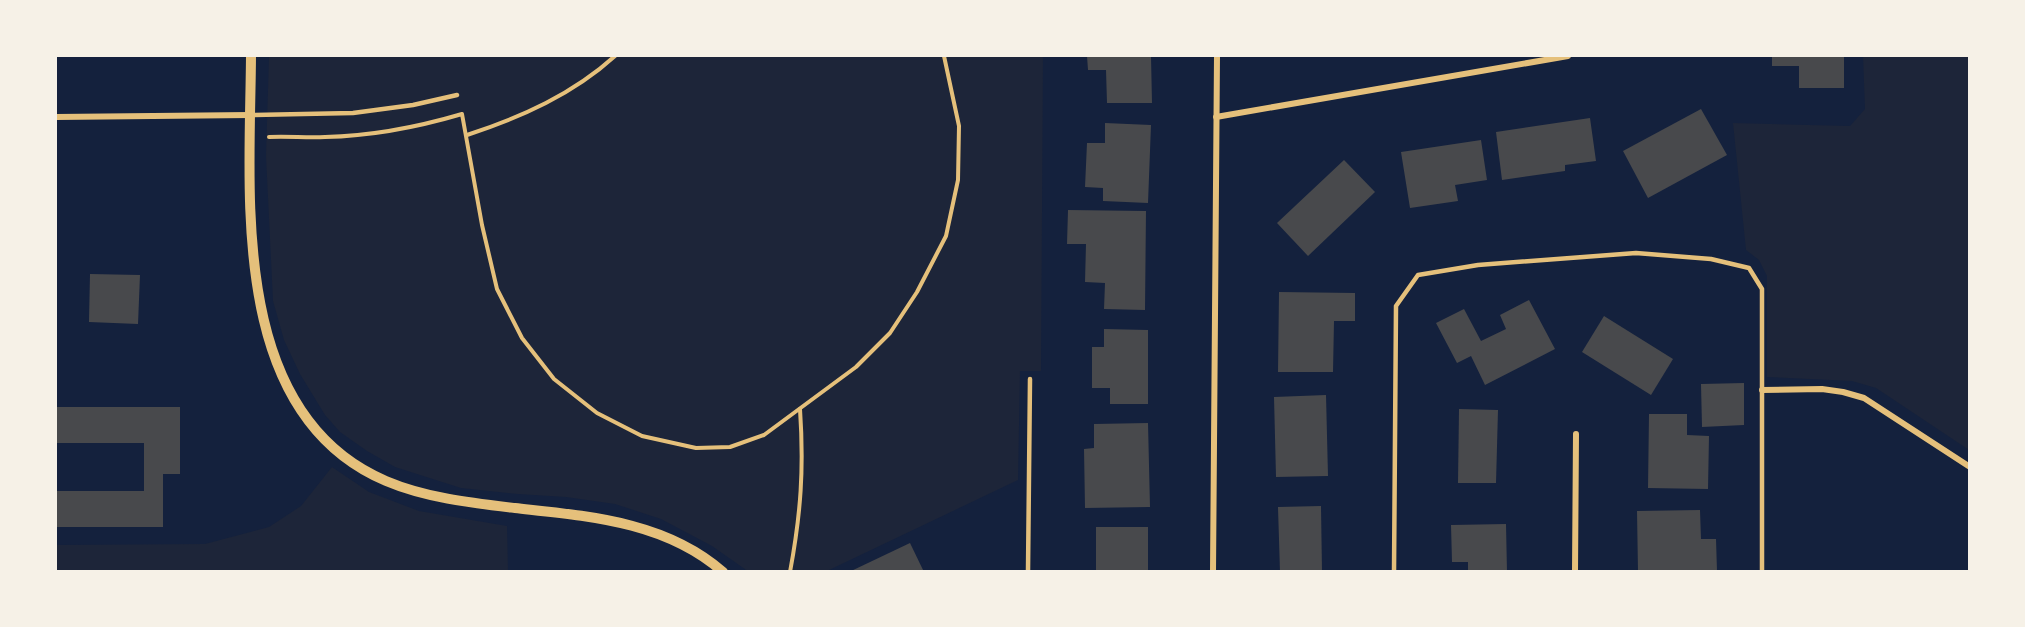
<svg xmlns="http://www.w3.org/2000/svg" width="2025" height="627" viewBox="0 0 2025 627" font-family="'IBM Plex Sans',sans-serif">
  <rect width="100%" height="100%" fill="#14213d"/>
  <!-- green -->
  <g fill="#1d2539">
    <path d="M 269,56 L 1043,56 L 1041,371 L 1020,371 L 1018,480 L 827,571 L 749,572 L 712,546 L 661,519 L 615,504 L 566,497 L 518,494 L 461,488 L 395,467 L 367,451 L 340,432 L 325,415 L 300,374 L 284,340 L 273,301 L 266,156 Z"/>
    <path d="M 1863,56 L 1969,56 L 1969,450 L 1876,388 L 1852,381 L 1767,377 L 1767,276 L 1759,260 L 1746,250 L 1733,123 L 1850,126 L 1865,109 Z"/>
    <path d="M 332,467 L 369,492 L 419,511 L 507,526 L 508,571 L 56,571 L 56,545 L 205,544 L 269,527 L 301,506 Z"/>
  </g>
  <!-- building -->
  <g fill="#48494c">
    <path d="M 1087,56 L 1151,56 L 1152,103 L 1107,103 L 1106,70 L 1088,70 Z"/>
    <path d="M 1772,56 L 1844,56 L 1844,88 L 1799,88 L 1799,66 L 1772,66 Z"/>
    <path d="M 1701,109 L 1727,155 L 1648,198 L 1623,151 Z"/>
    <path d="M 1590,118 L 1596,161 L 1565,165 L 1565,171 L 1502,180 L 1496,132 Z"/>
    <path d="M 1105,123 L 1151,125 L 1148,203 L 1103,201 L 1103,188 L 1085,187 L 1087,143 L 1105,143 Z"/>
    <path d="M 1481,140 L 1487,180 L 1455,185 L 1458,201 L 1410,208 L 1401,152 Z"/>
    <path d="M 1344,160 L 1375,192 L 1308,256 L 1277,223 Z"/>
    <path d="M 1068,210 L 1146,211 L 1145,310 L 1104,309 L 1105,283 L 1085,282 L 1086,244 L 1067,244 Z"/>
    <path d="M 90,274 L 140,275 L 138,324 L 89,322 Z"/>
    <path d="M 1279,292 L 1355,293 L 1355,321 L 1334,321 L 1333,372 L 1278,372 Z"/>
    <path d="M 1529,300 L 1555,349 L 1485,385 L 1471,356 L 1457,363 L 1436,323 L 1464,309 L 1481,341 L 1506,329 L 1500,315 Z"/>
    <path d="M 1604,316 L 1673,359 L 1651,395 L 1582,352 Z"/>
    <path d="M 1104,329 L 1148,330 L 1148,404 L 1110,404 L 1110,388 L 1092,388 L 1092,347 L 1104,347 Z"/>
    <path d="M 1744,383 L 1744,425 L 1702,427 L 1701,384 Z"/>
    <path d="M 1326,395 L 1328,476 L 1276,477 L 1274,397 Z"/>
    <path d="M 56,407 L 180,407 L 180,474 L 163,474 L 163,527 L 56,527 L 56,491 L 144,491 L 144,443 L 56,443 Z"/>
    <path d="M 1459,409 L 1498,410 L 1496,483 L 1458,483 Z"/>
    <path d="M 1649,414 L 1687,414 L 1687,435 L 1709,436 L 1708,489 L 1648,488 Z"/>
    <path d="M 1148,423 L 1150,507 L 1085,508 L 1084,449 L 1094,448 L 1094,424 Z"/>
    <path d="M 1321,506 L 1322,572 L 1280,572 L 1278,507 Z"/>
    <path d="M 1700,510 L 1701,539 L 1716,539 L 1717,571 L 1638,572 L 1637,511 Z"/>
    <path d="M 1506,524 L 1507,572 L 1468,572 L 1468,562 L 1452,562 L 1451,525 Z"/>
    <rect x="1096" y="527" width="52" height="45"/>
    <path d="M 910,543 L 924,572 L 849,572 Z"/>
  </g>
  <g fill="none" stroke-linecap="round" stroke-linejoin="round">
    <!-- path -->
    <g stroke="#e5c07b" stroke-width="4">
      <path d="M 467,135 C 522,117 573,94 615,56"/>
      <path d="M 269,137 C 288,136 307,138 325,137 C 371,136 418,127 462,114 L 482,225 L 497,289 L 522,338 L 554,379 L 597,413 L 642,436 L 696,448 L 730,447 L 764,435 L 856,367 L 890,333 L 917,292 L 946,236 L 958,180 L 959,126 L 944,56"/>
      <path d="M 790,572 C 801,513 804,468 800,409"/>
    </g>
    <!-- service -->
    <g stroke="#e5c07b" stroke-width="4.5">
      <path d="M 250,115 L 353,113 L 413,105 L 457,95"/>
      <path d="M 1028,572 L 1030,379"/>
      <path d="M 1394,572 L 1396,306 L 1418,275 L 1478,265 L 1636,253 L 1711,259 L 1749,268 L 1762,289 L 1762,572"/>
    </g>
    <!-- minor -->
    <g stroke="#e5c07b" stroke-width="6">
      <path d="M 56,117 L 250,115"/>
      <path d="M 1216,117 L 1568,56"/>
      <path d="M 1762,390 L 1822,389 L 1843,392 L 1864,398 L 1970,467"/>
      <path d="M 1213,572 L 1217,56"/>
      <path d="M 1575,572 L 1576,434"/>
    </g>
    <!-- tertiary -->
    <path stroke="#e5c07b" stroke-width="10" d="M 251,56 C 250,196 228,414 386,481 C 426,498 472,503 515,508 C 587,516 665,521 723,572"/>
  </g>
  <!-- border -->
  <rect width="2025" height="627" fill="none" stroke="#f6f1e7" stroke-width="114"/>
</svg>
